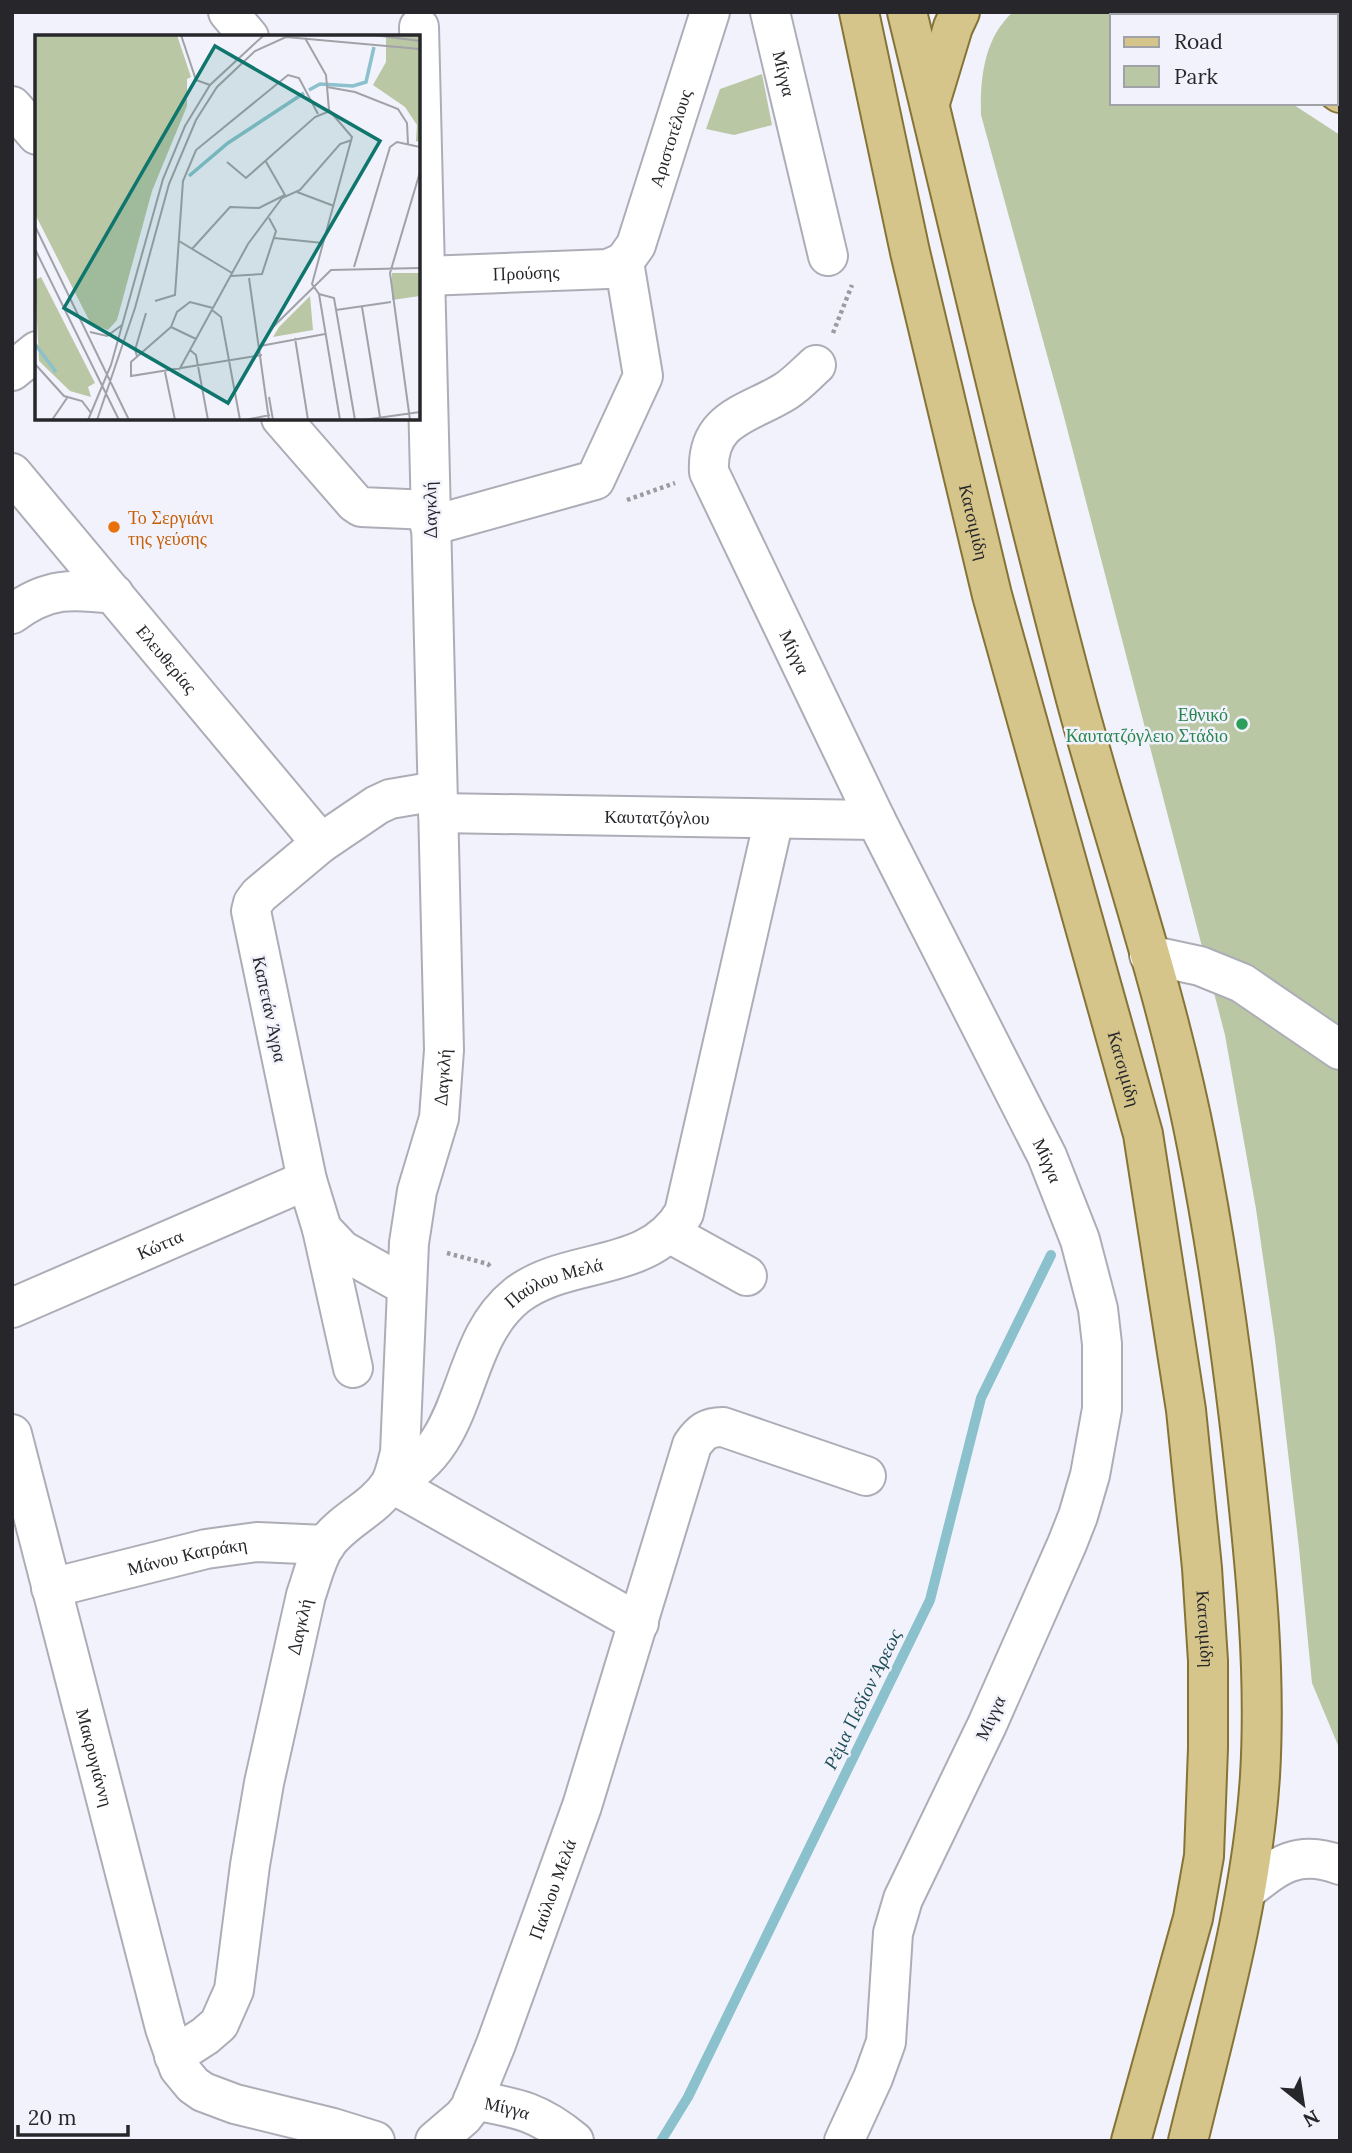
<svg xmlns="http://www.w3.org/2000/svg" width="1352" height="2153" viewBox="0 0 1352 2153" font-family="Lora,serif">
  <rect width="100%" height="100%" fill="#f2f2fc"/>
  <!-- green -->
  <g fill="#b9c7a5">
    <path d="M 1013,12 L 1151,12 L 1157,16 L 1112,16 L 1112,103 L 1291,103 L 1340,135 L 1340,1750 L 1312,1683 L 1299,1548 L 1275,1340 L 1256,1209 L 1225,1035 L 1063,413 L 981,115 C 980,78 984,38 1013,12 Z"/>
    <path d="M 762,74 L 772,125 L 734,135 L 706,129 L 720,89 Z"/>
  </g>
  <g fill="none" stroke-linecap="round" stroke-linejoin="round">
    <!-- stream -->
    <path stroke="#8ac1cc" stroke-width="10" d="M 661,2141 L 688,2097 L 930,1600 L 981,1398 L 1051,1255"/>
    <defs>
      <g id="minor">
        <path d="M 228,12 L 249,37"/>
        <path id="s1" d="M 770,12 L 828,256"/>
        <path d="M 12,106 L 37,135"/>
        <path id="s2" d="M 624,262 L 636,245 L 710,12"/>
        <path id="s3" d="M 426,276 L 608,269 L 624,262"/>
        <path id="s4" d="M 816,365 C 806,374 797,384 786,391 C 750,414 706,417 709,472 L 876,820 L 1047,1156 L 1080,1240 L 1098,1309 L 1102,1344 L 1102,1409 L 1090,1475 L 1078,1516 L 1067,1544 L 987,1725 L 903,1899 L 893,1933 L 886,2042 L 873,2078 L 844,2141"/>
        <path d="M 12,371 L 37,351"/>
        <path d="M 281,418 L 355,503 L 361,507 L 430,510"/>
        <path id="s5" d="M 12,473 L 321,843"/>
        <path d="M 430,526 L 595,480 L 643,376 L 624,262"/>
        <path d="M 12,614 C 48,587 72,589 114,594"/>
        <path id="s6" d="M 438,813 L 876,820"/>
        <path d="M 1149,955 L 1200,966 L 1242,983 L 1340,1050"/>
        <path d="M 322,1229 L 353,1368"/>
        <path d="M 671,1234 L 747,1276"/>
        <path d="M 406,1286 L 342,1250 L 322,1229 L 307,1180 L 251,911 L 253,903 L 259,895 L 321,843 L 377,805 L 390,799 L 437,791"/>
        <path id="s7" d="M 12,1308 L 307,1180"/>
        <path id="s8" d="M 12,1434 L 165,2028 L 179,2068 L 193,2085 L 203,2092 L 235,2104 L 333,2128 L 375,2141"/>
        <path id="s9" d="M 391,1483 C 473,1446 455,1345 516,1296 C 566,1256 649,1274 684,1213 L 774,819"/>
        <path d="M 391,1483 L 639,1623"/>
        <path id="s10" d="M 51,1588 L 206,1549 L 257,1542 L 326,1545"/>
        <path d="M 1246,1891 C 1278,1865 1298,1849 1340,1865"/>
        <path id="s11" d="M 174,2056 L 205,2036 L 219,2024 L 234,1990 L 250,1865 L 264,1783 L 306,1595 C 312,1578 316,1559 326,1544 C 343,1520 374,1509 390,1484 C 395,1475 397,1463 400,1453 L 409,1243 L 417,1191 L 439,1118 L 444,1050 L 419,27"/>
        <path id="s12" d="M 473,2100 C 517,2108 538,2111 574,2141"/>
        <path id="s13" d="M 435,2141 L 463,2117 L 470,2108 L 496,2044 L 582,1806 L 692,1445 C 701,1432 707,1427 723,1427 L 866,1476"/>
      </g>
      <g id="major">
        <path id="s14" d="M 859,12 L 910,252 L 992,595 L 1143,1134 L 1186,1410 L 1202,1568 L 1208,1661 L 1208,1748 L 1204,1856 L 1193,1918 L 1131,2141"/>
        <path d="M 907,12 C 963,243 1016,474 1077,703 C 1117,850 1168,996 1197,1146 C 1218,1253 1233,1362 1245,1471 C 1256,1572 1266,1674 1260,1776 C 1252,1900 1217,2021 1188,2141"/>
        <path d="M 1218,12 L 1223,16"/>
        <path d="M 1336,90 L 1340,93"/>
        <path d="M 930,103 L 953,27 L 960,12"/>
      </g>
    </defs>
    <!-- minor casing -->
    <use href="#minor" stroke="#adadb7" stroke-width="42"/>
    <!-- major casing -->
    <use href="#major" stroke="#867436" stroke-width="42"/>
    <!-- path -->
    <g stroke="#9b9ba2" stroke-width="4.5" stroke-dasharray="3.5 3.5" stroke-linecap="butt">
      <path d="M 833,333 L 852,285"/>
      <path d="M 627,500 L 675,483"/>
      <path d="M 447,1253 L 488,1264 L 491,1268"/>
    </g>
    <!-- minor -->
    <use href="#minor" stroke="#fff" stroke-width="38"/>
    <!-- major -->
    <use href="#major" stroke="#d5c58a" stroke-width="38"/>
  </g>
  <!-- markers -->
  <circle fill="#e8710a" stroke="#f2f2fc" stroke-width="2.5" cx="114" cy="527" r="7"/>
  <circle fill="#2e9e5b" stroke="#f2f2fc" stroke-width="2.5" cx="1242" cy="724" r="7"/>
  <g text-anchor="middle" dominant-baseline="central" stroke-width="5" stroke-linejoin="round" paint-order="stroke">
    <!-- street labels -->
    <g font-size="18" fill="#27272b" stroke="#f2f2fc">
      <text stroke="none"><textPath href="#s1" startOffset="63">Μίγγα</textPath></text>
      <text stroke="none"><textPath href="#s2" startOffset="133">Αριστοτέλους</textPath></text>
      <text stroke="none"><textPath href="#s3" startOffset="100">Προύσης</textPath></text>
      <text transform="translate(430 510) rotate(-91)">Δαγκλή</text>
      <text stroke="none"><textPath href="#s14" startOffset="523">Κατσιμίδη</textPath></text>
      <text stroke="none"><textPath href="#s4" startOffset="360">Μίγγα</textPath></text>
      <text stroke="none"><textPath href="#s5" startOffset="242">Ελευθερίας</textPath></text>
      <text stroke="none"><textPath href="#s6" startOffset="219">Καυτατζόγλου</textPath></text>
      <text transform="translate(270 1009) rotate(78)">Καπετάν Άγρα</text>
      <text stroke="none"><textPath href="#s14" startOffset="1090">Κατσιμίδη</textPath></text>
      <text stroke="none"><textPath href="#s11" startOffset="1050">Δαγκλή</textPath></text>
      <text stroke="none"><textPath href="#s4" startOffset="928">Μίγγα</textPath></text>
      <text stroke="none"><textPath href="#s7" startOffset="161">Κώττα</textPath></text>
      <text stroke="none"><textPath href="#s9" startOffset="271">Παύλου Μελά</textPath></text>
      <text stroke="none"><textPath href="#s10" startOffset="140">Μάνου Κατράκη</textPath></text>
      <text stroke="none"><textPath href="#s11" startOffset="462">Δαγκλή</textPath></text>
      <text stroke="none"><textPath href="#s14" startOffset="1657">Κατσιμίδη</textPath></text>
      <text transform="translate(990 1718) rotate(-65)">Μίγγα</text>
      <text stroke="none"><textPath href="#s8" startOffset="334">Μακρυγιάννη</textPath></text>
      <text stroke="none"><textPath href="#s13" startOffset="282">Παύλου Μελά</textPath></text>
      <text stroke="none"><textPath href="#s12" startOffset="35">Μίγγα</textPath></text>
    </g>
    <!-- food labels -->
    <g font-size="18" fill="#c56008" stroke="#f2f2fc" text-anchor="start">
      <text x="128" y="517">Το Σεργιάνι<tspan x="128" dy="21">της γεύσης</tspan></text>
    </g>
    <!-- leisure labels -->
    <g font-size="18" fill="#27864d" stroke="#f2f2fc" text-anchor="end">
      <text x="1228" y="714">Εθνικό<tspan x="1228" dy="21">Καυτατζόγλειο Στάδιο</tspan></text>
    </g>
    <!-- water labels -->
    <g font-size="19" font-style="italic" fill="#1d4e57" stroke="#f2f2fc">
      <text transform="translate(862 1699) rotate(-64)">Ρέμα Πεδίον Άρεως</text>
    </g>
  </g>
  <!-- overview -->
  <g transform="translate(35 35)">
    <rect width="385" height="385" fill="#f2f2fc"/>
    <path d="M 0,0 L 142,0 L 156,42 L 152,44 L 152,71 L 117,156 L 82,285 L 73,295 L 56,289 L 0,179 ZM 351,0 L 385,0 L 385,107 L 381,106 L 382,90 L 370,72 L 338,50 L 351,27 ZM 357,238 L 385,238 L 385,261 L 357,265 ZM 6,242 L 60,348 L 53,352 L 56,362 L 35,356 L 4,326 L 0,245 ZM 275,261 L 278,295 L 238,302 L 244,292 Z" fill="#b9c7a5"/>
    <path fill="none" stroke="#8ac1cc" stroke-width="3.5" d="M 274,55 L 285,49 L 318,51 L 331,47 L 339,12M 154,141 L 193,108 L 269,58M 0,309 L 21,337"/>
    <path fill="none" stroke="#a1a1a8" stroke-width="2" d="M 146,0 L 161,45 L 175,50M 339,0 L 385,6M 270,3 L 291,40 L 294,75 L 317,102 L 277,249 L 284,259 L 305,385M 292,52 L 320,57 L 363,74 L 372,88 L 373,109M 192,127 L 211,143 L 280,82 L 295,76M 262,157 L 299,171M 0,191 L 94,385M 239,203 L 288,208M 144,206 L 197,238M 0,214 L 84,385M 157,214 L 195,172 L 224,173 L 250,160 L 230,125M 319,232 L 355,112 L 362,107 L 385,112M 196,241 L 227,239 L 241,196 L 234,183M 214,243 L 234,385M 284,259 L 299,263 L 320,385M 120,266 L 140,260 L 148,146 L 161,115 L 253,40 L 264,43 L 283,79M 327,272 L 345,382M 177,275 L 186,282 L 205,385M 301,275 L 356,267M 136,292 L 96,327 L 96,341 L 227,320M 136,292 L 142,277 L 155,267 L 178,273M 136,292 L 161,304M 55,297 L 72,301 L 87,290M 260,303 L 273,385M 225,311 L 238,292 L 296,235 L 385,233M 225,311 L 290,299M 155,315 L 161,320 L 173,385M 102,321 L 100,315 L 111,278M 0,329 L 29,361 L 47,366 L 56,378M 144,335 L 213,209 L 247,163 L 265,155 L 305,109 L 317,105M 130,337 L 140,385M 234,362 L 238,385M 17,385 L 32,363M 53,385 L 76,330 L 128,144 L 150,91 L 175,50 L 229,0M 62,385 L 100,273 L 134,149 L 161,85 L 182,52 L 220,16 L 251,2 L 385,14M 210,385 L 235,380M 328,385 L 385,377M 375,385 L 355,238 L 385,137"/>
    <path fill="#0f766e" fill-opacity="0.15" stroke="#0f766e" stroke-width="3.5" d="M 180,11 L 345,106 L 193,368 L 29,273 Z"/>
    <rect width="385" height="385" fill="none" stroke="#27272b" stroke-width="3.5"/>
  </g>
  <!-- border -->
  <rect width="1352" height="2153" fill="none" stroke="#27272b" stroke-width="28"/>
  <!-- legend -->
  <rect x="1110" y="14" width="228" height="91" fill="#f2f2fc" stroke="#a1a1a8" stroke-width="2"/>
  <rect x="1124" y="37" width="35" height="10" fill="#d5c58a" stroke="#a1a1a8" stroke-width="2"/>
  <text x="1174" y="49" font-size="21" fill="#27272b">Road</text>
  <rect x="1124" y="66" width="35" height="21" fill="#b9c7a5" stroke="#a1a1a8" stroke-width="2"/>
  <text x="1174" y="84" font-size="21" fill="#27272b">Park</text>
  <!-- north arrow -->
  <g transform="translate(1303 2104) rotate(150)" stroke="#f2f2fc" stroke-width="5" paint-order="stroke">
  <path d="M0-5L12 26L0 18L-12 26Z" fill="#27272b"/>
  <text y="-10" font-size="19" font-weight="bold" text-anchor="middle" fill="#27272b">N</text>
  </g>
  <!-- scale -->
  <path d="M18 2125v10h110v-10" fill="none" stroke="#27272b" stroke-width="3.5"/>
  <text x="28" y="2125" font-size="21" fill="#27272b" stroke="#f2f2fc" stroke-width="5" paint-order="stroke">20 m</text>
</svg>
